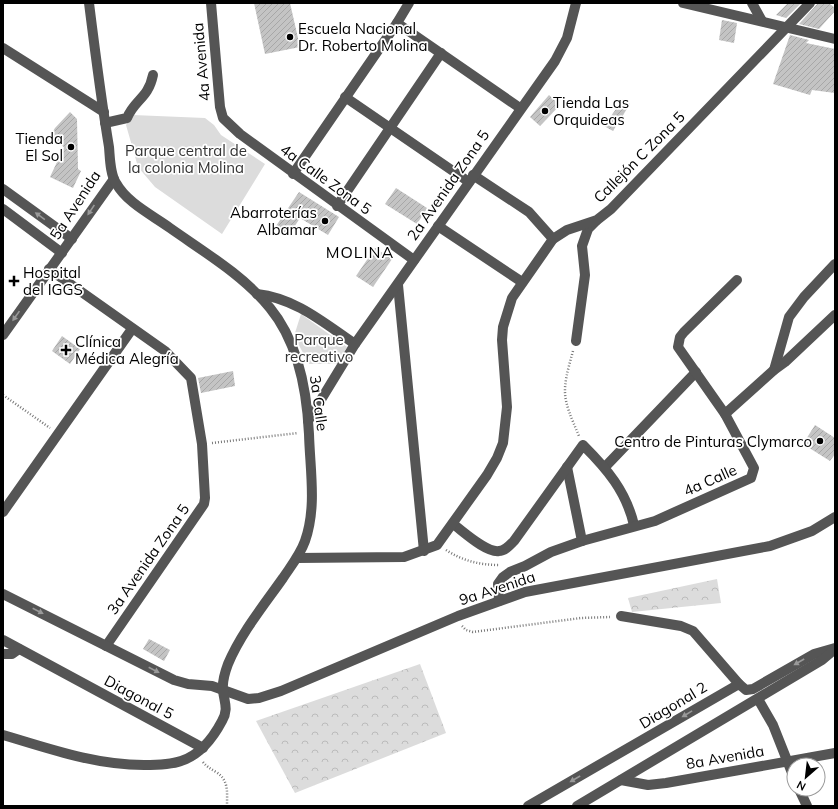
<svg xmlns="http://www.w3.org/2000/svg" width="838" height="809" viewBox="0 0 838 809" font-family="Mulish,sans-serif">
  <defs>
    <pattern id="forest-crowns" width="20" height="18" patternUnits="userSpaceOnUse"><rect width="20" height="18" fill="#dcdcdc"/><path d="M2 6a3 3 0 1 1 6 0M12 15a3 3 0 1 1 6 0" fill="none" stroke="#bbb"/></pattern>
    <pattern id="building-hatch" width="6" height="6" patternUnits="userSpaceOnUse"><rect width="6" height="6" fill="#c4c4c4"/><path d="M-1 1l2-2M0 6l6-6M5 7l2-2" fill="none" stroke="#a7a7a7"/></pattern>
  </defs>
  <rect width="100%" height="100%" fill="#fff"/>
  <!-- green -->
  <g fill="#dcdcdc">
    <path d="M 133,115 L 205,118 L 214,125 L 221,135 L 265,164 L 222,234 L 155,187 L 138,167 L 126,125 Z"/>
    <path d="M 301,314 L 347,347 L 337,364 L 309,364 L 294,336 Z"/>
  </g>
  <!-- forest -->
  <g fill="url(#forest-crowns)">
    <path d="M 717,579 L 721,603 L 632,612 L 628,598 Z"/>
    <path d="M 420,664 L 446,733 L 295,793 L 256,721 Z"/>
  </g>
  <!-- building -->
  <g fill="url(#building-hatch)">
    <path d="M 254,3 L 290,3 L 300,47 L 265,54 Z"/>
    <path d="M 788,3 L 801,3 L 786,18 L 776,15 Z"/>
    <path d="M 818,3 L 829,3 L 835,8 L 835,11 L 819,29 L 799,24 Z"/>
    <path d="M 722,20 L 737,23 L 734,43 L 719,40 Z"/>
    <path d="M 790,35 L 809,40 L 806,43 L 835,49 L 835,93 L 812,90 L 810,95 L 773,84 Z"/>
    <path d="M 549,95 L 560,105 L 540,126 L 530,117 Z"/>
    <path d="M 623,99 L 630,104 L 613,131 L 604,126 Z"/>
    <path d="M 70,112 L 77,119 L 78,169 L 81,171 L 73,188 L 50,177 L 64,147 L 49,138 L 55,128 Z"/>
    <path d="M 396,188 L 427,208 L 417,224 L 385,204 Z"/>
    <path d="M 299,192 L 339,217 L 328,235 L 300,218 L 289,235 L 276,226 Z"/>
    <path d="M 375,248 L 392,259 L 373,287 L 356,276 Z"/>
    <path d="M 62,336 L 80,349 L 70,364 L 52,351 Z"/>
    <path d="M 233,371 L 235,386 L 201,393 L 198,378 Z"/>
    <path d="M 815,425 L 835,438 L 835,454 L 830,461 L 803,444 Z"/>
    <path d="M 149,639 L 170,650 L 164,661 L 143,649 Z"/>
  </g>
  <g fill="none" stroke-linecap="round" stroke-linejoin="round">
    <!-- path -->
    <g stroke="#777" stroke-width="2.5" stroke-dasharray="1 2" stroke-linecap="butt">
      <path d="M 573,351 C 561,394 562,396 579,436"/>
      <path d="M 3,395 L 50,428"/>
      <path d="M 212,443 L 298,433"/>
      <path d="M 446,550 C 463,561 480,565 500,565"/>
      <path d="M 462,626 L 466,630 L 473,632 L 581,618 L 610,617"/>
      <path d="M 203,762 C 207,767 211,769 216,772 C 229,780 227,792 227,806"/>
    </g>
    <!-- minor -->
    <g stroke="#555" stroke-width="10">
      <path d="M 211,3 L 220,107 L 223,118 L 240,134 L 414,260"/>
      <path d="M 683,3 L 835,39"/>
      <path d="M 752,3 L 762,21"/>
      <path d="M 397,23 L 520,108"/>
      <path d="M 3,48 L 104,112"/>
      <path d="M 345,97 L 469,182"/>
      <path d="M 105,123 L 127,118 C 135,99 148,99 153,75"/>
      <path d="M 293,174 L 397,23 L 409,3"/>
      <path d="M 473,175 L 529,212 L 553,239"/>
      <path d="M 3,189 L 72,239"/>
      <path d="M 337,206 L 441,53"/>
      <path d="M 3,209 L 62,253"/>
      <path d="M 438,226 L 522,282"/>
      <path d="M 49,269 L 165,351 L 191,378 L 202,444 L 205,498 L 204,504 L 106,646"/>
      <path d="M 398,285 L 424,551"/>
      <path d="M 257,294 C 295,298 324,323 355,344"/>
      <path d="M 3,335 L 114,179"/>
      <path d="M 576,341 L 585,275 L 582,246 L 588,229 L 596,221"/>
      <path d="M 774,370 L 789,317 L 804,297 L 835,264"/>
      <path d="M 725,414 L 774,370 L 785,362 L 835,315"/>
      <path d="M 308,421 L 355,344 L 555,61 L 567,38 L 576,3"/>
      <path d="M 567,467 L 582,541"/>
      <path d="M 605,467 L 696,372"/>
      <path d="M 3,512 L 132,329"/>
      <path d="M 453,524 C 464,532 486,553 499,551 C 505,551 510,545 514,541 L 583,445 C 607,469 626,491 634,525"/>
      <path d="M 297,558 L 404,557 L 437,545 L 487,475 L 497,458 L 503,443 L 507,407 L 502,340 L 503,327 L 512,298 L 553,239 L 567,230 L 597,220 L 611,209 L 810,3"/>
      <path d="M 3,594 L 174,680 L 188,684 L 212,686 L 248,699 L 259,698 L 281,691 L 458,616 L 525,592 L 770,546 L 812,531 L 835,517"/>
      <path d="M 499,601 L 498,584 L 503,577 L 510,572 L 525,566 L 551,552 L 582,541 L 655,521 L 751,478 L 754,468 L 725,414 L 678,347 L 680,337 L 684,332 L 737,280"/>
      <path d="M 621,616 L 681,626 L 693,631 L 739,684"/>
      <path d="M 3,640 L 203,748"/>
      <path d="M 3,654 L 12,654 L 19,649"/>
      <path d="M 758,699 L 773,725 L 794,778"/>
      <path d="M 3,735 C 50,749 95,765 144,765 C 156,765 170,765 181,761 C 200,755 213,738 222,721 C 229,709 224,702 223,690 C 222,681 225,672 228,664 C 241,633 264,605 283,578 C 291,566 300,555 305,541 C 317,507 310,470 309,434 C 307,392 298,342 270,308 C 243,275 204,252 170,228 C 152,215 127,203 116,183 C 110,174 110,158 109,147 C 101,99 95,51 89,3"/>
      <path d="M 621,780 L 648,785 L 666,783 L 835,753"/>
      <path d="M 799,789 L 807,806"/>
      <path d="M 528,806 L 739,684 L 746,690 L 753,689 L 814,654 L 835,648"/>
      <path d="M 577,806 L 822,660 L 835,649"/>
    </g>
  </g>
  <!-- one-way arrows -->
  <defs><path id="oneway-solid" d="M-6-.8H1V-3.2L6.5 0L1 3.2V.8H-6Z"/></defs>
  <g fill="#999">
    <use href="#oneway-solid" transform="translate(91 210) rotate(124)"/>
    <use href="#oneway-solid" transform="translate(40 216) rotate(-144)"/>
    <use href="#oneway-solid" transform="translate(16 316) rotate(125)"/>
    <use href="#oneway-solid" transform="translate(38 611) rotate(27)"/>
    <use href="#oneway-solid" transform="translate(799 662) rotate(150)"/>
    <use href="#oneway-solid" transform="translate(154 670) rotate(27)"/>
    <use href="#oneway-solid" transform="translate(687 714) rotate(149)"/>
    <use href="#oneway-solid" transform="translate(575 779) rotate(150)"/>
  </g>
  <!-- markers -->
  <g fill="#000" stroke="#fff" stroke-width="1.5">
    <circle cx="290" cy="37" r="4"/>
    <circle cx="545" cy="111" r="4"/>
    <circle cx="71" cy="147" r="4"/>
    <circle cx="325" cy="221" r="4"/>
    <path d="M12 275h4v4h4v4h-4v4h-4v-4h-4v-4h4z"/>
    <path d="M64 344h4v4h4v4h-4v4h-4v-4h-4v-4h4z"/>
    <circle cx="820" cy="441" r="4"/>
  </g>
  <g text-anchor="middle" dominant-baseline="central" stroke-width="3.5" stroke-linejoin="round" paint-order="stroke">
    <!-- poi labels -->
    <g font-size="15" fill="#000" stroke="#fff" text-anchor="start">
      <text x="298" y="28">Escuela Nacional<tspan x="298" dy="17">Dr. Roberto Molina</tspan></text>
      <text x="553" y="102">Tienda Las<tspan x="553" dy="17">Orquideas</tspan></text>
      <text x="63" y="138" text-anchor="end">Tienda<tspan x="63" dy="17">El Sol</tspan></text>
      <text x="317" y="212" text-anchor="end">Abarroterías<tspan x="317" dy="17">Albamar</tspan></text>
      <text x="23" y="272">Hospital<tspan x="23" dy="17">del IGGS</tspan></text>
      <text x="75" y="341">Clínica<tspan x="75" dy="17">Médica Alegría</tspan></text>
      <text x="812" y="441" text-anchor="end">Centro de Pinturas Clymarco</text>
    </g>
    <!-- street labels -->
    <g font-size="15" fill="#000" stroke="#fff">
      <text transform="translate(201 62) rotate(-95)">4a Avenida</text>
      <text transform="translate(639 157) rotate(-45)">Callejón C Zona 5</text>
      <text transform="translate(326 179) rotate(36)">4a Calle Zona 5</text>
      <text transform="translate(448 185) rotate(-55)">2a Avenida Zona 5</text>
      <text transform="translate(75 205) rotate(-57)">5a Avenida</text>
      <text transform="translate(319 403) rotate(82)">3a Calle</text>
      <text transform="translate(710 480) rotate(-24)">4a Calle</text>
      <text transform="translate(148 559) rotate(-55)">3a Avenida Zona 5</text>
      <text transform="translate(497 588) rotate(-18)">9a Avenida</text>
      <text transform="translate(139 697) rotate(28)">Diagonal 5</text>
      <text transform="translate(673 705) rotate(-31)">Diagonal 2</text>
      <text transform="translate(725 757) rotate(-10)">8a Avenida</text>
    </g>
    <!-- park labels -->
    <g font-size="15" fill="#333" stroke="#fff">
      <text x="186" y="150">Parque central de<tspan x="186" dy="17">la colonia Molina</tspan></text>
      <text x="319" y="339">Parque<tspan x="319" dy="17">recreativo</tspan></text>
    </g>
    <!-- neighbourhood labels -->
    <g font-size="16" letter-spacing="1" fill="#000" stroke="#fff">
      <text x="360" y="252">MOLINA</text>
    </g>
  </g>
  <!-- border -->
  <rect width="838" height="809" fill="none" stroke="#000000" stroke-width="8"/>
  <!-- north arrow -->
  <g transform="translate(806 777) rotate(208)"><circle r="19" fill="#ffffff" stroke="#999999"/>
  <path d="M0-3L7 15L0 10L-7 15Z" fill="#000000"/>
  <text y="-6" font-size="11" font-weight="bold" text-anchor="middle" fill="#000000">N</text>
  </g>
</svg>
